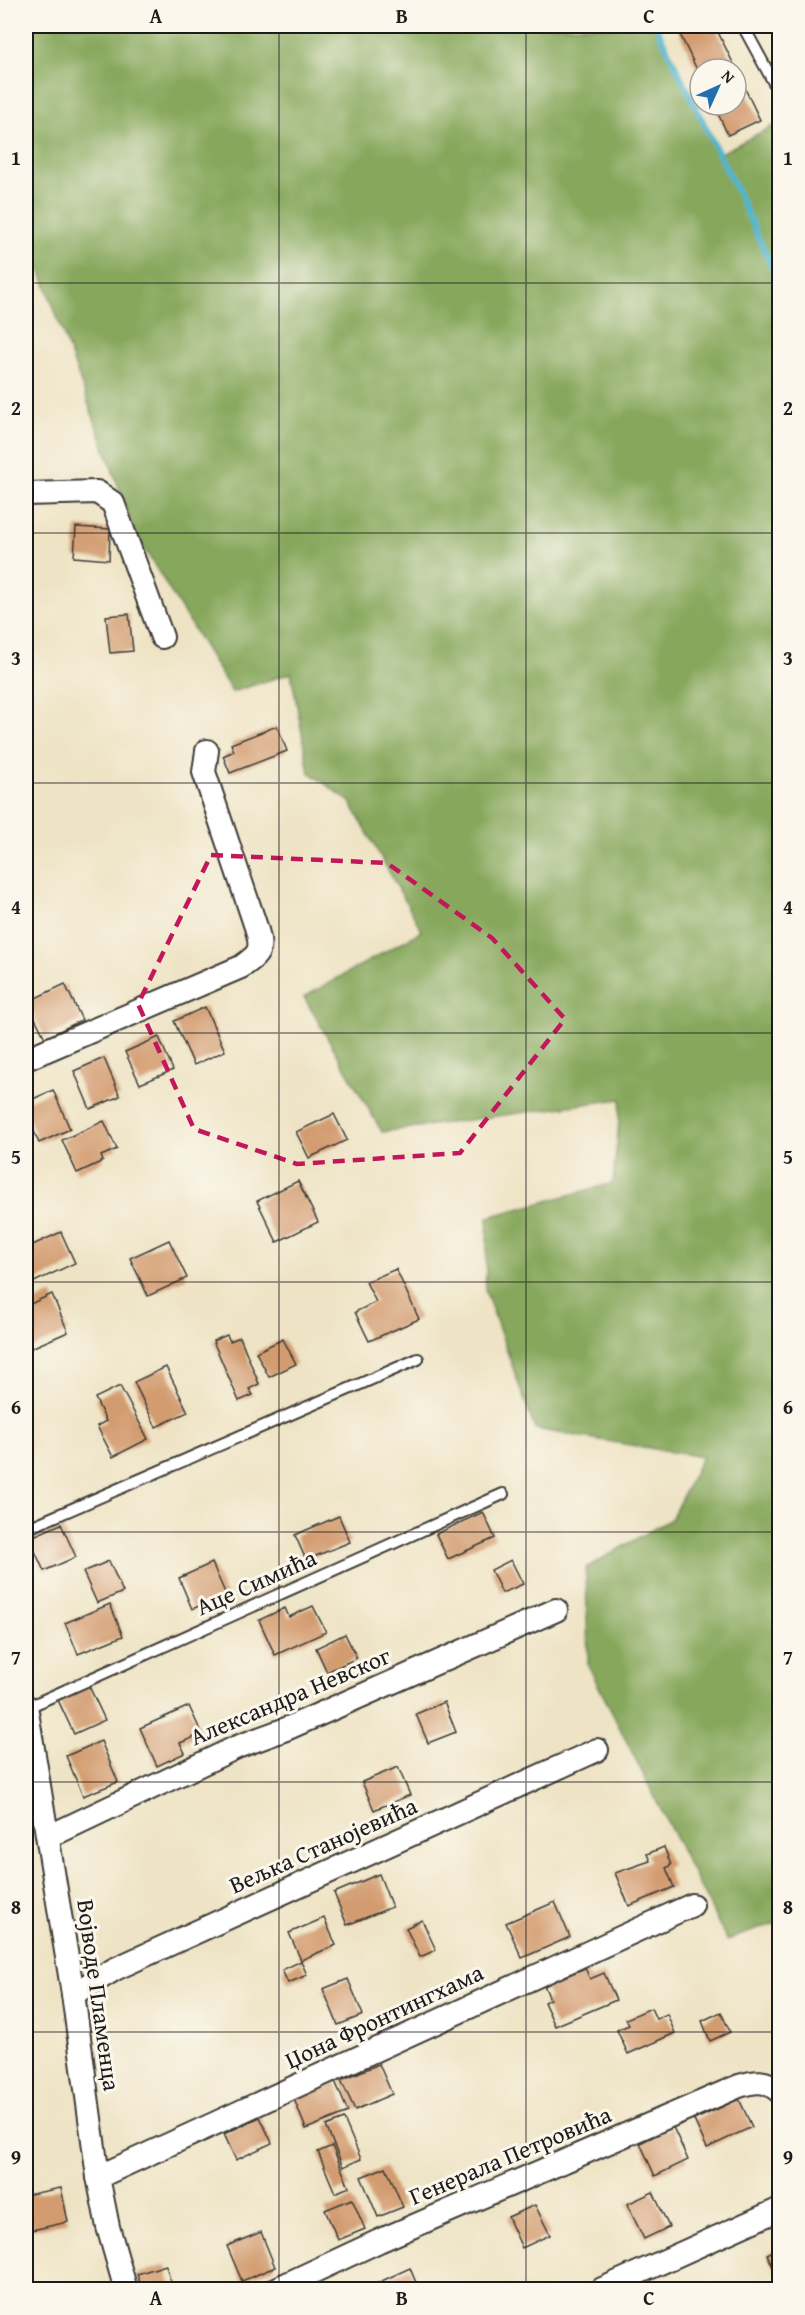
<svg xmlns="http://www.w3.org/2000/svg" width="805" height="2315" viewBox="0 0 805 2315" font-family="'Gentium Book Plus',serif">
  <rect width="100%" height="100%" fill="#fbf7ec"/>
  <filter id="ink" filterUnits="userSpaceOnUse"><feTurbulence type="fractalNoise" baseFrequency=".0167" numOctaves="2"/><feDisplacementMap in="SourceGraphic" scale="12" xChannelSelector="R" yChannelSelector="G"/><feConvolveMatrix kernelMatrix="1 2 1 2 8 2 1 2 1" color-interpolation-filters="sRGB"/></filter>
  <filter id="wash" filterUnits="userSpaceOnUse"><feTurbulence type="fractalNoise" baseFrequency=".008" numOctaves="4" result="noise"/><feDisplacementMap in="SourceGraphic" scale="24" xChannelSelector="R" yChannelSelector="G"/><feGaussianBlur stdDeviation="1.35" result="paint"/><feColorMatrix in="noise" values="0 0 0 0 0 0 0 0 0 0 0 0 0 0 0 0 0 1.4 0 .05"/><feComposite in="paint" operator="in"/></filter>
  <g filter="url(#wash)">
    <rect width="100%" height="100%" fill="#eee3c4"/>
    <!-- forest -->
    <path fill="#86a75b" stroke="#51623c" stroke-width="1.5" d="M 26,26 L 654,26 L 719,154 L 779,123 L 779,1922 L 727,1940 L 588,1665 L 586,1568 L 671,1519 L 702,1457 L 535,1429 L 485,1290 L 488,1217 L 613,1183 L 621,1099 L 382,1132 L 304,997 L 422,931 L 350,802 L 309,772 L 291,673 L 232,692 L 136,535 L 26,231 Z"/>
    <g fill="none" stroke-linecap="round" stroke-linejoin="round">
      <!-- stream -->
      <path stroke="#50b5cf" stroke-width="6" d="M 656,26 L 737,191 L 780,285"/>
    </g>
    <g id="blocks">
      <!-- building -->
      <g fill="#d39b6f">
        <path d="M 676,26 L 715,26 L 736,69 L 700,69 L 700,76 Z"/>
        <path d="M 736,70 L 760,120 L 728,135 L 714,105 L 736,105 Z"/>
        <path d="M 76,527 L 110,529 L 109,560 L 74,557 Z"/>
        <path d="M 129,614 L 133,651 L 110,653 L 106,616 Z"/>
        <path d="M 277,726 L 287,751 L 230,773 L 223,756 L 234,751 L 231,744 Z"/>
        <path d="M 65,984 L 82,1020 L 45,1038 L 27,1002 Z"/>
        <path d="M 205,1007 L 225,1051 L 194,1065 L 174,1021 Z"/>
        <path d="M 159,1037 L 173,1070 L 140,1084 L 125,1052 Z"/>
        <path d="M 104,1058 L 120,1096 L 90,1109 L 74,1071 Z"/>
        <path d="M 53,1090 L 70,1129 L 39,1143 L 26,1113 L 26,1102 Z"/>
        <path d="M 334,1114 L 347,1140 L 309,1158 L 296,1132 Z"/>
        <path d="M 104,1121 L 117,1149 L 101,1156 L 103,1161 L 77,1173 L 62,1140 Z"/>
        <path d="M 298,1181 L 318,1222 L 277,1242 L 257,1201 Z"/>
        <path d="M 61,1232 L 75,1263 L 34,1282 L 26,1264 L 26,1248 Z"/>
        <path d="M 169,1240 L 187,1278 L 148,1296 L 130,1258 Z"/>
        <path d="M 396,1269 L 419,1319 L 369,1341 L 355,1312 L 376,1302 L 366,1282 Z"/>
        <path d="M 52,1294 L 68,1332 L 29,1349 L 26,1340 L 26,1306 Z"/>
        <path d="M 227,1335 L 230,1341 L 240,1337 L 259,1384 L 249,1389 L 253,1395 L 239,1401 L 213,1341 Z"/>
        <path d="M 283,1339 L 296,1364 L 269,1377 L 256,1352 Z"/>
        <path d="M 166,1367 L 188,1412 L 156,1427 L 134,1382 Z"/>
        <path d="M 120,1386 L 148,1439 L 113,1457 L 97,1426 L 106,1421 L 95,1398 Z"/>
        <path d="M 26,1437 L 31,1456 L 26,1457 Z"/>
        <path d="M 483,1512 L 495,1538 L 448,1559 L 436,1534 Z"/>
        <path d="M 339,1516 L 350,1542 L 306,1560 L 295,1535 Z"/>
        <path d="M 61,1524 L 76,1557 L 44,1571 L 29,1538 Z"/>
        <path d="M 511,1560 L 523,1584 L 502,1593 L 491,1570 Z"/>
        <path d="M 109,1561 L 123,1592 L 97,1603 L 83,1572 Z"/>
        <path d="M 212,1563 L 226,1595 L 192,1609 L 179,1578 Z"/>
        <path d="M 110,1604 L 123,1636 L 78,1654 L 65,1623 Z"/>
        <path d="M 313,1606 L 326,1632 L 275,1655 L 259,1620 L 285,1608 L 289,1617 Z"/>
        <path d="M 345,1634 L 357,1658 L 327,1672 L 316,1648 Z"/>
        <path d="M 89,1686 L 105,1720 L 74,1734 L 58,1700 Z"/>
        <path d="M 444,1702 L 456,1732 L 428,1743 L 416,1714 Z"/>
        <path d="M 189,1706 L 202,1734 L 180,1743 L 185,1753 L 157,1766 L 140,1728 Z"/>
        <path d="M 101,1741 L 118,1782 L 83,1796 L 66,1756 Z"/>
        <path d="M 398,1767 L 410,1795 L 374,1810 L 362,1782 Z"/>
        <path d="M 664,1847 L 671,1865 L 666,1868 L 674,1887 L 629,1906 L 615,1873 L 650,1861 L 647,1854 Z"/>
        <path d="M 379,1874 L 392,1907 L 347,1925 L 334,1893 Z"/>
        <path d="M 555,1902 L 570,1937 L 522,1958 L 506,1923 Z"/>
        <path d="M 324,1918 L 336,1945 L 301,1960 L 289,1933 Z"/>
        <path d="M 422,1920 L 436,1950 L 420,1957 L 406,1928 Z"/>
        <path d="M 301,1961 L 307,1975 L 288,1983 L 282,1970 Z"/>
        <path d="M 585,1968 L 590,1979 L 604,1973 L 616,2000 L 555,2026 L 544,2002 L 550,1999 L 544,1985 Z"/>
        <path d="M 348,1979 L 363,2015 L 338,2025 L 323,1989 Z"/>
        <path d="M 651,2008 L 656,2019 L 667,2014 L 675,2033 L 628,2054 L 617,2030 L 629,2025 L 626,2019 Z"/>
        <path d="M 721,2012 L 730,2032 L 710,2041 L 702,2021 Z"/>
        <path d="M 379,2064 L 392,2094 L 355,2110 L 341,2080 Z"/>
        <path d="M 335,2081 L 348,2112 L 306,2129 L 294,2099 Z"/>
        <path d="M 739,2099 L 752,2127 L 707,2148 L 694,2120 Z"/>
        <path d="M 260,2117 L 272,2143 L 236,2160 L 224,2134 Z"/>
        <path d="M 344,2119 L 361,2159 L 343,2167 L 326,2126 Z"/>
        <path d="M 673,2127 L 688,2160 L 655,2176 L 640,2143 Z"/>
        <path d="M 332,2146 L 349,2187 L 335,2193 L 318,2152 Z"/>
        <path d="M 386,2167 L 403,2207 L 378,2217 L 361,2177 Z"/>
        <path d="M 61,2188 L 68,2222 L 32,2230 L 26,2195 Z"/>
        <path d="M 653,2192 L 669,2227 L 644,2239 L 627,2204 Z"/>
        <path d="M 352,2199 L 365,2229 L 338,2240 L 325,2210 Z"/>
        <path d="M 535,2205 L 550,2235 L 522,2248 L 508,2217 Z"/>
        <path d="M 261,2232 L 275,2267 L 242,2281 L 227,2246 Z"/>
        <path d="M 780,2248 L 780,2282 L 767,2254 Z"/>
        <path d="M 166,2265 L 173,2290 L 142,2290 L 137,2274 Z"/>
        <path d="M 410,2268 L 419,2290 L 362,2290 Z"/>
      </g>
    </g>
  </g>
  <g filter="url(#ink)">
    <use href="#blocks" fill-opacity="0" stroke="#3c3a35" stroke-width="1.5"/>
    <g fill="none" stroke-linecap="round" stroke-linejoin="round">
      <defs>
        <g id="service">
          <path d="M 743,26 L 780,94"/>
          <path d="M 26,1529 L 418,1359"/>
          <path d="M 26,1708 L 503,1494"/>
        </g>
        <g id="minor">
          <path d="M 26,494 L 97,492 L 113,503 L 162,637"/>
          <path d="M 26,1059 L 241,967 C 260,954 263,950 256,927 L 204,772 L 207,751"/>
          <path d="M 26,1706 L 73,1994 L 98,2177 L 108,2227 L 126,2290"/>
          <path d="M 48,1837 L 237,1747 L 286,1729 L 556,1610"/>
          <path d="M 73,1994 L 115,1969 L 597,1750"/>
          <path d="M 98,2177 L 692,1905"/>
          <path d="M 274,2290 L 379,2241 L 739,2086 C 755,2081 766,2079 780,2092"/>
          <path d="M 600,2290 L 780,2209"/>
        </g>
      </defs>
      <!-- service casing -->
      <use href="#service" stroke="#3c3a35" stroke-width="14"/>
      <!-- minor casing -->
      <use href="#minor" stroke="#3c3a35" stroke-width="26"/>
      <!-- service -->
      <use href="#service" stroke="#fff" stroke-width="10"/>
      <!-- minor -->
      <use href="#minor" stroke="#fff" stroke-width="22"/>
    </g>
  </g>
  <!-- marked area -->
  <path fill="none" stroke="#c2185b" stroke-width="4.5" stroke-dasharray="12 8" stroke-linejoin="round" d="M 211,855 L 387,863 L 492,938 L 565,1019 L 460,1153 L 297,1164 L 194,1129 L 138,1004 Z"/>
  <!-- grid -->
  <path fill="none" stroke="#1c1c1c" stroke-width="1.5" stroke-opacity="0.55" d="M 279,26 L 279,2290M 526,26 L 526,2290M 26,283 L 780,283M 26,533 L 780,533M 26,783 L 780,783M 26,1033 L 780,1033M 26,1282 L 780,1282M 26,1532 L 780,1532M 26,1782 L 780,1782M 26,2032 L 780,2032"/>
  <g text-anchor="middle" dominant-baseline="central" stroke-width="6" stroke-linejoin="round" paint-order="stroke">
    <!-- street labels -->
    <g font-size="24" fill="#1c1c1c" stroke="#fbf7ec">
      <text transform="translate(256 1582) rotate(-24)">Аце Симића</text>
      <text transform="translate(290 1696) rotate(-23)">Александра Невског</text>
      <text transform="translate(323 1845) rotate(-24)">Вељка Станојевића</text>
      <text transform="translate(99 1995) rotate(82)">Војводе Пламенца</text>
      <text transform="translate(384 2016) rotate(-25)">Џона Фронтингхама</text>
      <text transform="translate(510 2155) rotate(-23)">Генерала Петровића</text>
    </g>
  </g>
  <!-- margin -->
  <rect width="805" height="2315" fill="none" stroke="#fbf7ec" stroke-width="66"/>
  <!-- north arrow -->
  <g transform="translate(718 87) rotate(45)"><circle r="28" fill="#fbf7ec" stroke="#a29f99" stroke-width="1.5"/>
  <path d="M0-4.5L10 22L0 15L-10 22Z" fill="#1f6fb2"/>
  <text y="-9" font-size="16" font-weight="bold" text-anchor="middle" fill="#1c1c1c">N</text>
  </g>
  <rect x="33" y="33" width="739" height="2249" fill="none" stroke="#1c1c1c" stroke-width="2"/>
  <g font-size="20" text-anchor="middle" font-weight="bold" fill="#1c1c1c">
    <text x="156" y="23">A</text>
    <text x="402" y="23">B</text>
    <text x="649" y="23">C</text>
    <text x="16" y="165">1</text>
    <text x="788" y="165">1</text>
    <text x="16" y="415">2</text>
    <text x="788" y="415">2</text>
    <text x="16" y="665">3</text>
    <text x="788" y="665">3</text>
    <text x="16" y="914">4</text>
    <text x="788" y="914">4</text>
    <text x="16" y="1164">5</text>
    <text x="788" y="1164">5</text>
    <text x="16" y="1414">6</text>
    <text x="788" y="1414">6</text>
    <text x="16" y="1664">7</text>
    <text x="788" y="1664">7</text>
    <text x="16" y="1914">8</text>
    <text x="788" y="1914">8</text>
    <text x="16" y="2164">9</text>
    <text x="788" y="2164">9</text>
    <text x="156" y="2305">A</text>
    <text x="402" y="2305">B</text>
    <text x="649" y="2305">C</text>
  </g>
</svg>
